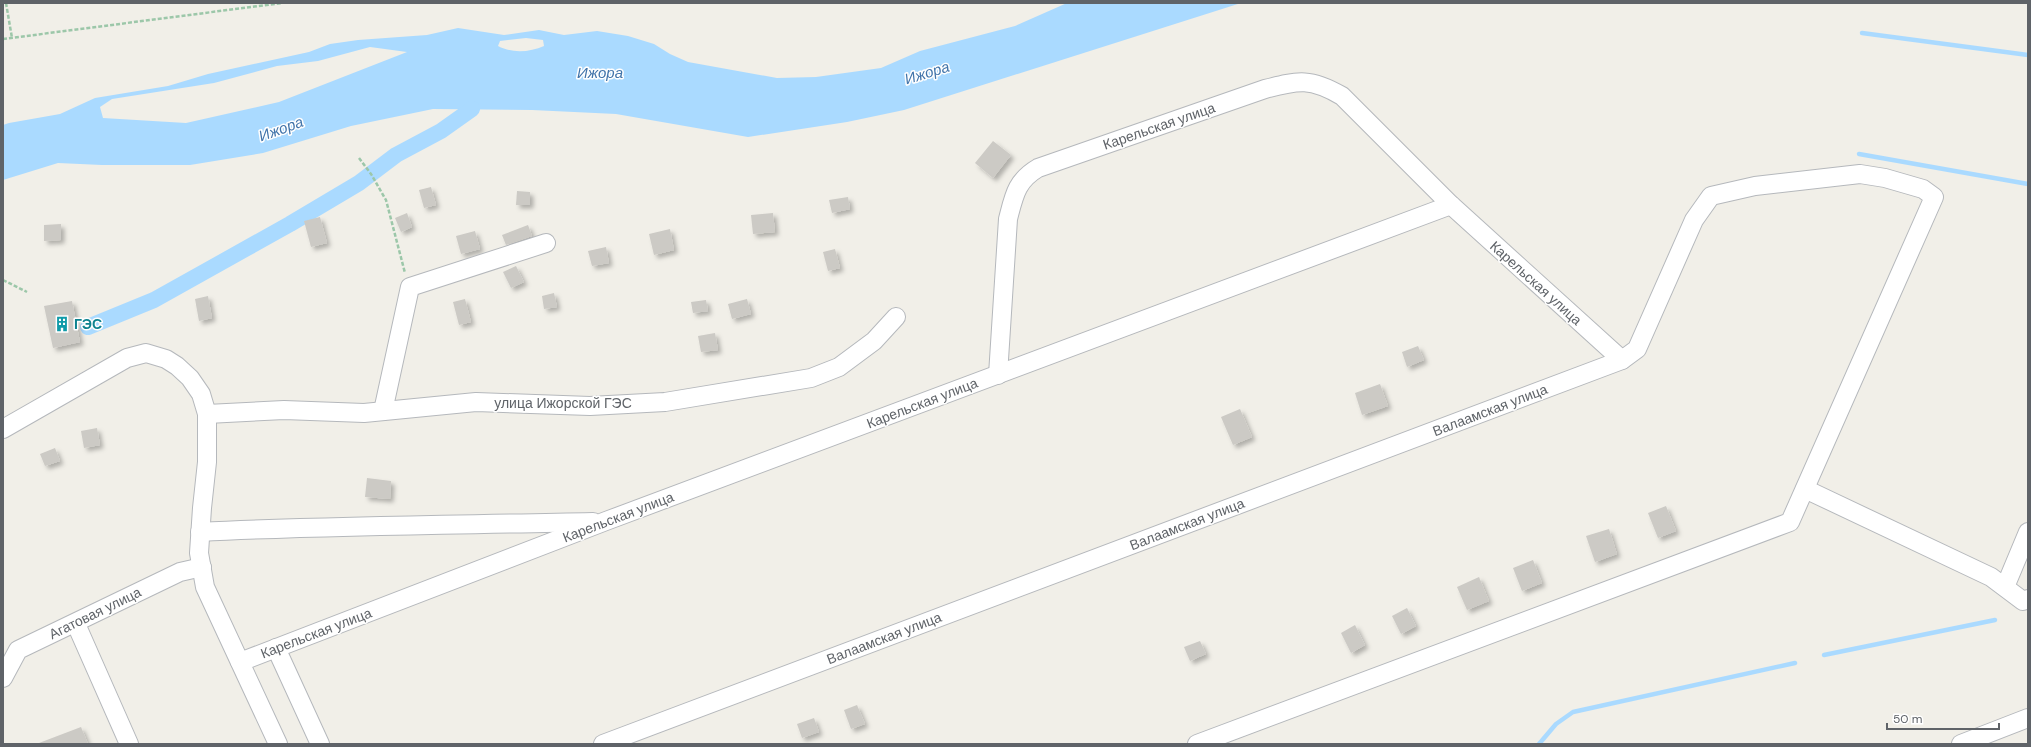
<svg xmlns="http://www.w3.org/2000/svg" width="2031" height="747" viewBox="0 0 2031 747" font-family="'DM Sans',sans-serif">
  <defs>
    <filter id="shadow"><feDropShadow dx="3.5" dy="3.5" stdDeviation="2" flood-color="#0004"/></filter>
  </defs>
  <rect width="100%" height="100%" fill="#f1efe8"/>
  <!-- water -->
  <path fill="#aadaff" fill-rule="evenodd" d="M 1067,3 L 1241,3 L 904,110 L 847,122 L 748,137 L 616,114 L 532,110 L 433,109 L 351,126 L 263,153 L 190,165 L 102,165 L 58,163 L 3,180 L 3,125 L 9,123 L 60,114 L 95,98 L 168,86 L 208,74 L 309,52 L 330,44 L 358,40 L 427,35 L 458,28 L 504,35 L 539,30 L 564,35 L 597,31 L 628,36 L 654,44 L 670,54 L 688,62 L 777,78 L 816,77 L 881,68 L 920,51 L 1015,26 ZM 526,38 L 543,40 L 544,46 C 530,52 513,54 498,46 L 500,41 ZM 370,47 L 407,52 L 279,102 L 186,123 L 103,118 L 100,107 L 112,99 L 214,83 L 277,66 L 318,61 Z"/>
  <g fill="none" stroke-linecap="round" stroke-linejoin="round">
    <!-- stream -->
    <g stroke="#aadaff" stroke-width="4.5">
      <path d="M 1862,33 L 2028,55"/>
      <path d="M 1859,154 L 2028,184"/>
      <path d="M 1824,655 L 1995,620"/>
      <path d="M 1539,744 L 1556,724 L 1573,712 L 1795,663"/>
    </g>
    <!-- canal -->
    <path stroke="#aadaff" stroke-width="16" d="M 88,327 L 154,300 L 290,224 L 359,183 L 396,155 L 441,131 L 472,109"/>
  </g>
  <!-- building -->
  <g fill="#cccac5" filter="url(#shadow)">
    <path d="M 993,141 L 1011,155 L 993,178 L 975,163 Z"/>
    <path d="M 431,187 L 436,205 L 424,208 L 419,190 Z"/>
    <path d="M 517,191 L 530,192 L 530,205 L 516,205 Z"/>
    <path d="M 848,197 L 850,209 L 832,213 L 829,200 Z"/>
    <path d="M 407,213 L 412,227 L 401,232 L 395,218 Z"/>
    <path d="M 773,213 L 775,232 L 753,234 L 751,215 Z"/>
    <path d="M 320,217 L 327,243 L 311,247 L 304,221 Z"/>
    <path d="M 61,224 L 61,240 L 44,241 L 44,225 Z"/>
    <path d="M 528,225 L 532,236 L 506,245 L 502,235 Z"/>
    <path d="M 670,229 L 674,250 L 654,255 L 649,234 Z"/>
    <path d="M 475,231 L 480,249 L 461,254 L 456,236 Z"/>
    <path d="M 606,247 L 609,263 L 592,266 L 588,251 Z"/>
    <path d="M 835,249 L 840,268 L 828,271 L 823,252 Z"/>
    <path d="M 516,266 L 524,282 L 511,288 L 503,272 Z"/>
    <path d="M 554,293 L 557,307 L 544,309 L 542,296 Z"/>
    <path d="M 208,296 L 212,318 L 199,321 L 195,299 Z"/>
    <path d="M 465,299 L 471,322 L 459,325 L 453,302 Z"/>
    <path d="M 747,299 L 751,314 L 732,319 L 728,304 Z"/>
    <path d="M 706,300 L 708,311 L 693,313 L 691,302 Z"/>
    <path d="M 72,301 L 80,342 L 53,348 L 44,306 Z"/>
    <path d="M 715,333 L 718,350 L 701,352 L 698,336 Z"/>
    <path d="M 1418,346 L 1424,360 L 1407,367 L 1402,352 Z"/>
    <path d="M 1380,384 L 1388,406 L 1362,415 L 1355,393 Z"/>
    <path d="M 1240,409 L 1252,437 L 1233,445 L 1221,417 Z"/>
    <path d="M 97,428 L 100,445 L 84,448 L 81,431 Z"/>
    <path d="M 55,448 L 60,461 L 45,466 L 40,454 Z"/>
    <path d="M 367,478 L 391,481 L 390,499 L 365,497 Z"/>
    <path d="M 1666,506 L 1676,531 L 1658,538 L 1648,513 Z"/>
    <path d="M 1609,529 L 1617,554 L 1595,562 L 1586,536 Z"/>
    <path d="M 1533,560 L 1542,583 L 1522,591 L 1513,568 Z"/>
    <path d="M 1479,577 L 1489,601 L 1467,610 L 1457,587 Z"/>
    <path d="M 1407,608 L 1416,626 L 1401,634 L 1392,616 Z"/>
    <path d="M 1355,625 L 1365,645 L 1351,653 L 1341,633 Z"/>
    <path d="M 1200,641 L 1206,654 L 1190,661 L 1184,647 Z"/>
    <path d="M 857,705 L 865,724 L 851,729 L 844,710 Z"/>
    <path d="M 814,718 L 819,732 L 802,738 L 797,724 Z"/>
    <path d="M 81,727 L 88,744 L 40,744 L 39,743 Z"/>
  </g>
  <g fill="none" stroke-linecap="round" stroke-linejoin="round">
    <defs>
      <g id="minor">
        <path d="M 998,375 L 1008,219 C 1014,196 1016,181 1038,168 L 1265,89 C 1299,80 1311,78 1342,96 L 1451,205 L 1622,360"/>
        <path d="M 383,411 L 410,287 L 546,243"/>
        <path d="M 207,414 L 284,410 L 364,413 L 476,402 L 590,406 L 665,402 L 811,378 L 839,367 L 874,341 L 896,317"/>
        <path d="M 3,429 L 127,358 L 146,353 L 166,359 L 177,366 L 190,378 L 201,394 L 207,414 L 207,462 L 202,508 L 199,553 L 205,587 L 278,744"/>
        <path d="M 1805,489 L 1991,577 L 2023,601 L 2028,599"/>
        <path d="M 200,532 C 331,525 462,525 593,522"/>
        <path d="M 2005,587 L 2028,532"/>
        <path d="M 76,624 L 129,744"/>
        <path d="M 276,648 L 320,744"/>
        <path d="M 240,662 L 606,521 L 1451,205"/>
        <path d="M 3,678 L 18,650 L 180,572 L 202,567"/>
        <path d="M 603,744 L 1622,360 L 1637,349 L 1694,220 L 1711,196 L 1755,186 L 1860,174 L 1885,178 L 1923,189 L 1934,197 L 1790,522 L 1197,744"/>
        <path d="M 1961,744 L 2028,718"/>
      </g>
    </defs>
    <!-- minor casing -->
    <use href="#minor" stroke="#b5b8bc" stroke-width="20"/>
    <!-- path -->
    <g stroke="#9cc7a9" stroke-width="2.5" stroke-dasharray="4 2" stroke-linecap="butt">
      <path d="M 6,3 L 12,38"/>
      <path d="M 3,39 L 282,3"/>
      <path d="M 359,158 L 371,174 L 386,200 L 405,273"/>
      <path d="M 3,280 L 27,292"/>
    </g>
    <!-- minor -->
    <use href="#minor" stroke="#fff" stroke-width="18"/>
  </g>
  <!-- icons -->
  <defs>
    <symbol id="building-bare" viewBox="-9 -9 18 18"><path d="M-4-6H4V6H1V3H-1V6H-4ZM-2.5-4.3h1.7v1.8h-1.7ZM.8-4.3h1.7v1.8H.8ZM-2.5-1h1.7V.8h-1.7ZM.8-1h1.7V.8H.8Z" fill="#0f9aa8" stroke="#fff" stroke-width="2.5" paint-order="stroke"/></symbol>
  </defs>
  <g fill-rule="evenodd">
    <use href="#building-bare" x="51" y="313" width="22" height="22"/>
  </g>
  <g text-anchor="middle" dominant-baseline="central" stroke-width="3" stroke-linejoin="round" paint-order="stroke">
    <!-- street labels -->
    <g font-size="14" fill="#5f6368" stroke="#fff">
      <text transform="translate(1159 126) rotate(-19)">Карельская улица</text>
      <text transform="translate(1536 283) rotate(42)">Карельская улица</text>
      <text x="563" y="403">улица Ижорской ГЭС</text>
      <text transform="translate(922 403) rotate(-21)">Карельская улица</text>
      <text transform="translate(1490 410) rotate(-21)">Валаамская улица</text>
      <text transform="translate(618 517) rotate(-21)">Карельская улица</text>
      <text transform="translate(1187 524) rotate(-21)">Валаамская улица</text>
      <text transform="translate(95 613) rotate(-26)">Агатовая улица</text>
      <text transform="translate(316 633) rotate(-21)">Карельская улица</text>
      <text transform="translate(884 638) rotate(-21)">Валаамская улица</text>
    </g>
    <!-- culture labels -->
    <g font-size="14" font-weight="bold" fill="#0d838f" stroke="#fff" text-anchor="start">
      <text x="74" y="324">ГЭС</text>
    </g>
    <!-- water labels -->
    <g font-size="15" font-style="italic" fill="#4174aa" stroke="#fff">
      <text x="600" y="73">Ижора</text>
      <text transform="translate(927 73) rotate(-17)">Ижора</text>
      <text transform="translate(281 129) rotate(-20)">Ижора</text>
    </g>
  </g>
  <!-- border -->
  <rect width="2031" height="747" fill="none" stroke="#5f6368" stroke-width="8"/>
  <!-- scale -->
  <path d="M1887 723v6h112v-6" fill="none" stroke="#5f6368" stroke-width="2"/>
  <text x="1893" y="723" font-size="12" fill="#5f6368" stroke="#ffffff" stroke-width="3" paint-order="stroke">50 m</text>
</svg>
